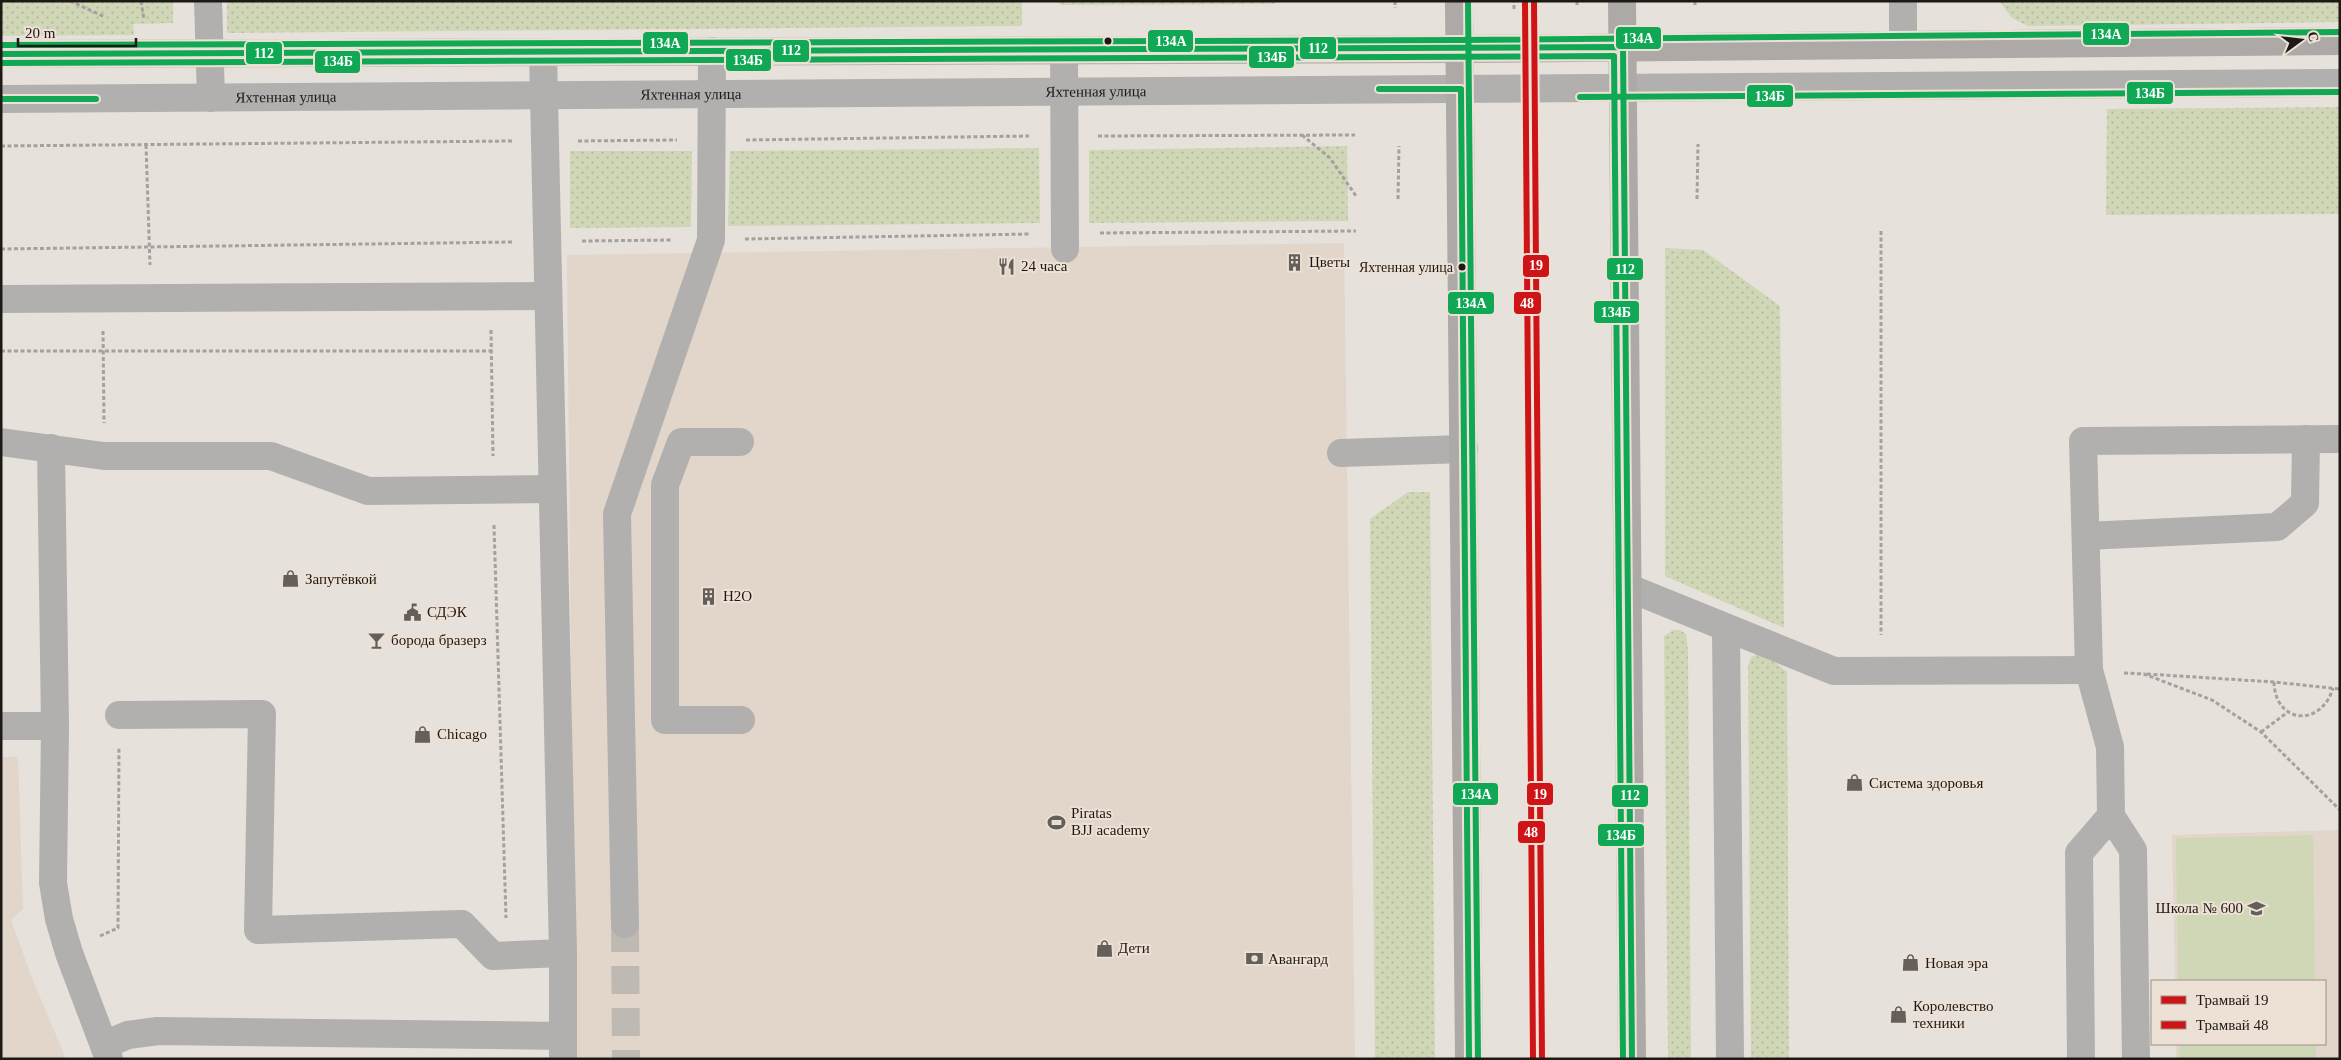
<svg xmlns="http://www.w3.org/2000/svg" width="2341" height="1060" viewBox="0 0 2341 1060" font-family="Georgia,serif">
  <defs>
    <pattern id="grass-dots" width="8" height="8" patternUnits="userSpaceOnUse" patternTransform="scale(1.25)"><rect width="8" height="8" fill="#d0d7b6"/><path d="M2 2h.1M6 6h.1" fill="none" stroke="#b2b89c" stroke-width="1.8" stroke-linecap="round"/></pattern>
  </defs>
  <rect width="100%" height="100%" fill="#e7e1db"/>
  <!-- built -->
  <g fill="#e2d5c9">
    <path d="M 1344,243 L 1355,1059 L 575,1059 L 567,255 Z"/>
    <path d="M 1,757 L 18,757 L 23,909 L 11,920 L 32,978 L 66,1059 L 1,1059 Z"/>
    <path d="M 2340,830 L 2340,1059 L 2176,1059 L 2176,1044 L 2325,1044 L 2325,981 L 2175,981 L 2172,835 Z"/>
  </g>
  <!-- grass -->
  <g fill="url(#grass-dots)">
    <path d="M 1,1 L 173,1 L 173,23 L 133,24 L 134,35 L 1,36 Z"/>
    <path d="M 227,1 L 1022,1 L 1022,26 L 227,33 Z"/>
    <path d="M 1055,1 L 1282,1 L 1273,4 L 1062,5 Z"/>
    <path d="M 1999,1 L 2340,1 L 2340,22 L 2028,26 L 2012,18 Z"/>
    <path d="M 2340,107 L 2340,214 L 2106,215 L 2107,109 Z"/>
    <path d="M 1347,146 L 1348,221 L 1089,223 L 1089,150 Z"/>
    <path d="M 1039,148 L 1040,223 L 728,226 L 730,151 Z"/>
    <path d="M 570,151 L 692,151 L 691,227 L 570,228 Z"/>
    <path d="M 1665,248 L 1703,250 L 1780,306 L 1784,628 L 1665,576 Z"/>
    <path d="M 1408,492 L 1430,492 L 1435,1059 L 1375,1059 L 1370,519 Z"/>
    <path d="M 1673,630 L 1680,630 L 1686,634 L 1688,651 L 1691,1059 L 1668,1059 L 1664,636 Z"/>
    <path d="M 1757,654 L 1775,662 L 1787,672 L 1789,1059 L 1751,1059 L 1748,665 L 1751,657 Z"/>
  </g>
  <!-- pitch -->
  <g fill="#d0d7b6">
    <path d="M 2313,835 L 2315,981 L 2178,981 L 2176,838 Z"/>
    <rect x="2179" y="1044" width="137" height="15"/>
  </g>
  <g fill="none" stroke-linecap="round" stroke-linejoin="round">
    <!-- minor-tunnel -->
    <path stroke="#bfb9b3" stroke-width="28" stroke-dasharray="28 14" stroke-linecap="butt" d="M 625,924 L 626,1059"/>
    <!-- path -->
    <g stroke="#a4a1a0" stroke-width="3" stroke-dasharray="4 2.5" stroke-linecap="butt">
      <path d="M 70,1 L 105,17"/>
      <path d="M 141,1 L 144,20"/>
      <path d="M 1395,1 L 1395,8"/>
      <path d="M 1577,1 L 1577,7"/>
      <path d="M 1695,1 L 1695,6"/>
      <path d="M 1514,9 L 1514,1"/>
      <path d="M 1302,135 L 1330,158 L 1356,196"/>
      <path d="M 1098,136 L 1355,135"/>
      <path d="M 746,140 L 1029,136"/>
      <path d="M 578,141 L 677,140"/>
      <path d="M 146,145 L 150,265"/>
      <path d="M 1,146 L 512,141"/>
      <path d="M 1398,199 L 1399,146"/>
      <path d="M 1697,199 L 1698,144"/>
      <path d="M 1881,231 L 1881,635"/>
      <path d="M 1100,233 L 1356,231"/>
      <path d="M 745,239 L 1031,234"/>
      <path d="M 582,241 L 673,240"/>
      <path d="M 1,249 L 513,242"/>
      <path d="M 491,330 L 493,456"/>
      <path d="M 103,331 L 104,423"/>
      <path d="M 1,351 L 492,351"/>
      <path d="M 494,525 L 506,918"/>
      <path d="M 2124,673 L 2144,674 L 2212,700 L 2261,732 L 2340,810"/>
      <path d="M 2147,674 L 2274,682 L 2340,689"/>
      <path d="M 2274,682 C 2275,724 2321,728 2333,688"/>
      <path d="M 2261,732 L 2288,712"/>
      <path d="M 100,936 L 118,928 L 119,748"/>
    </g>
    <!-- minor -->
    <g stroke="#b2b0af" stroke-width="28">
      <path d="M 208,1 L 211,98"/>
      <path d="M 1903,1 L 1903,45"/>
      <path d="M 1064,50 L 1065,249"/>
      <path d="M 543,52 L 563,953 L 563,1059"/>
      <path d="M 1,54 L 1459,49"/>
      <path id="s1" d="M 1,99 L 2340,83"/>
      <path d="M 1,299 L 548,296"/>
      <path d="M 1,442 L 104,456 L 271,456 L 368,491 L 552,489"/>
      <path d="M 740,442 L 681,442 L 665,485 L 665,720 L 741,720"/>
      <path d="M 51,448 L 55,726"/>
      <path d="M 1341,453 L 1464,449"/>
      <path d="M 2086,536 L 2277,527 L 2305,503 L 2306,439"/>
      <path d="M 1629,588 L 1834,671 L 2089,670"/>
      <path d="M 1726,629 L 1730,1059"/>
      <path d="M 119,715 L 262,714 L 258,930 L 462,924 L 493,956 L 563,953"/>
      <path d="M 1,726 L 55,726 L 53,883 L 59,919 L 69,953 L 109,1059"/>
      <path d="M 2111,816 L 2133,850 L 2136,1059"/>
      <path d="M 625,924 L 617,514 L 711,240 L 712,51"/>
      <path d="M 104,1045 L 128,1035 L 158,1031 L 563,1036"/>
      <path d="M 2081,1059 L 2079,853 L 2111,816 L 2110,747 L 2089,670 L 2083,441 L 2340,439"/>
    </g>
    <!-- major -->
    <g stroke="#aca9a7" stroke-width="28">
      <path d="M 1459,1 L 1469,1059"/>
      <path d="M 1622,1 L 1632,1059"/>
      <path d="M 1459,49 L 2340,41"/>
    </g>
    <defs>
      <g id="bus-1">
        <path d="M 1,54 L 1623,47 L 1632,1059"/>
        <path d="M 1379,89 L 1461,89 L 1469,1059"/>
        <path d="M 1,99 L 96,99"/>
      </g>
      <g id="bus-2">
        <path d="M 1,63 L 1614,56 L 1623,1059"/>
        <path d="M 1580,97 L 2340,92"/>
      </g>
      <g id="bus-3">
        <path d="M 1468,1 L 1478,1059"/>
        <path d="M 1,45 L 1459,40 L 2340,32"/>
      </g>
    </defs>
    <!-- bus-1 casing -->
    <use href="#bus-1" stroke="#ede1d5" stroke-width="10"/>
    <!-- bus-2 casing -->
    <use href="#bus-2" stroke="#ede1d5" stroke-width="10"/>
    <!-- bus-3 casing -->
    <use href="#bus-3" stroke="#ede1d5" stroke-width="10"/>
    <!-- bus-1 -->
    <use href="#bus-1" stroke="#10a855" stroke-width="6"/>
    <!-- bus-2 -->
    <use href="#bus-2" stroke="#10a855" stroke-width="6"/>
    <!-- bus-3 -->
    <use href="#bus-3" stroke="#10a855" stroke-width="6"/>
    <defs>
      <path id="tram-1" d="M 1534,1 L 1542,1059"/>
      <path id="tram-2" d="M 1525,1 L 1533,1059"/>
    </defs>
    <!-- tram-1 casing -->
    <use href="#tram-1" stroke="#ede1d5" stroke-width="10"/>
    <!-- tram-2 casing -->
    <use href="#tram-2" stroke="#ede1d5" stroke-width="10"/>
    <!-- tram-1 -->
    <use href="#tram-1" stroke="#ce1417" stroke-width="6"/>
    <!-- tram-2 -->
    <use href="#tram-2" stroke="#ce1417" stroke-width="6"/>
  </g>
  <!-- icons -->
  <defs>
    <symbol id="building-bare" viewBox="-9 -9 18 18"><path d="M-4-6H4V6H1V3H-1V6H-4ZM-2.5-4.3h1.7v1.8h-1.7ZM.8-4.3h1.7v1.8H.8ZM-2.5-1h1.7V.8h-1.7ZM.8-1h1.7V.8H.8Z" fill="#645f5a" stroke="#ede1d5" stroke-width="2.5" paint-order="stroke"/></symbol>
    <symbol id="restaurant-bare" viewBox="-9 -9 18 18"><path d="M-5-6h1v4h1v-4h1v4h1v-4h1v5L-1.5 .5V6h-2V.5L-5-1ZM5-6V6H3V1.5H1.5Q1.5-4 5-6Z" fill="#645f5a" stroke="#ede1d5" stroke-width="2.5" paint-order="stroke"/></symbol>
    <symbol id="shop-bare" viewBox="-9 -9 18 18"><path d="M-5-2.5h2.3a2.7 3.5 0 0 1 5.4 0H5L5.5 6h-11ZM-1.5-2.5h3a1.5 2.3 0 0 0-3 0Z" fill="#645f5a" stroke="#ede1d5" stroke-width="2.5" paint-order="stroke"/></symbol>
    <symbol id="civic-bare" viewBox="-9 -9 18 18"><path d="M-.6-6.5H3V-4.5H.6V-3L4-1V1h2V6H-6V1h2V-1L-.6-3ZM-1.2 2.5V6h2.4V2.5Z" fill="#645f5a" stroke="#ede1d5" stroke-width="2.5" paint-order="stroke"/></symbol>
    <symbol id="bar-bare" viewBox="-9 -9 18 18"><path d="M-6-5H6L.8 .8V4.5H3.5V6h-7V4.5H-.8V.8Z" fill="#645f5a" stroke="#ede1d5" stroke-width="2.5" paint-order="stroke"/></symbol>
    <symbol id="stadium-bare" viewBox="-9 -9 18 18"><path d="M0-5a6.5 5 0 1 0 0 10a6.5 5 0 1 0 0-10ZM-3.5-1.8h7v3.6h-7Z" fill="#645f5a" stroke="#ede1d5" stroke-width="2.5" paint-order="stroke"/></symbol>
    <symbol id="school-bare" viewBox="-9 -9 18 18"><path d="M0-5L7-2L0 1L-7-2ZM-4 1L0 2.5L4 1V4Q0 6-4 4Z" fill="#645f5a" stroke="#ede1d5" stroke-width="2.5" paint-order="stroke"/></symbol>
    <symbol id="bank-bare" viewBox="-9 -9 18 18"><path d="M-6-4H6V4H-6ZM0-2.3a2.3 2.3 0 1 0 0 4.6a2.3 2.3 0 1 0 0-4.6Z" fill="#645f5a" stroke="#ede1d5" stroke-width="2.5" paint-order="stroke"/></symbol>
  </defs>
  <g fill-rule="evenodd">
    <use href="#building-bare" x="1282" y="250" width="25" height="25"/>
    <use href="#restaurant-bare" x="994" y="254" width="25" height="25"/>
    <use href="#shop-bare" x="278" y="566" width="25" height="25"/>
    <use href="#building-bare" x="696" y="584" width="25" height="25"/>
    <use href="#civic-bare" x="400" y="600" width="25" height="25"/>
    <use href="#bar-bare" x="364" y="628" width="25" height="25"/>
    <use href="#shop-bare" x="410" y="722" width="25" height="25"/>
    <use href="#shop-bare" x="1842" y="770" width="25" height="25"/>
    <use href="#stadium-bare" x="1044" y="810" width="25" height="25"/>
    <use href="#school-bare" x="2244" y="896" width="25" height="25"/>
    <use href="#shop-bare" x="1092" y="936" width="25" height="25"/>
    <use href="#bank-bare" x="1242" y="946" width="25" height="25"/>
    <use href="#shop-bare" x="1898" y="950" width="25" height="25"/>
    <use href="#shop-bare" x="1886" y="1002" width="25" height="25"/>
  </g>
  <!-- markers -->
  <g fill="#1d1915" stroke="#ede1d5" stroke-width="2">
    <circle cx="1108" cy="41" r="4.5"/>
    <circle cx="1462" cy="267" r="4.5"/>
  </g>
  <g text-anchor="middle" dominant-baseline="central" stroke-width="4" stroke-linejoin="round" paint-order="stroke">
    <!-- bus labels -->
    <g font-size="14" fill="#1d1915" stroke="#ede1d5" text-anchor="end">
      <text x="1453" y="267">Яхтенная улица</text>
    </g>
    <!-- street labels -->
    <g font-size="15" fill="#1d1915" stroke="#ede1d5">
      <text stroke="none"><textPath href="#s1" startOffset="1095">Яхтенная улица</textPath></text>
      <text stroke="none"><textPath href="#s1" startOffset="690">Яхтенная улица</textPath></text>
      <text stroke="none"><textPath href="#s1" startOffset="285">Яхтенная улица</textPath></text>
    </g>
    <!-- poi labels -->
    <g font-size="15" fill="#1d1915" stroke="#ede1d5" text-anchor="start">
      <text x="1309" y="262">Цветы</text>
      <text x="1021" y="266">24 часа</text>
      <text x="305" y="579">Запутёвкой</text>
      <text x="723" y="596">H2O</text>
      <text x="427" y="612">СДЭК</text>
      <text x="391" y="640">борода бразерз</text>
      <text x="437" y="734">Chicago</text>
      <text x="1869" y="783">Cистема здоровья</text>
      <text x="1071" y="813">Piratas<tspan x="1071" dy="17">BJJ academy</tspan></text>
      <text x="2243" y="908" text-anchor="end">Школа № 600</text>
      <text x="1118" y="948">Дети</text>
      <text x="1268" y="959">Авангард</text>
      <text x="1925" y="963">Новая эра</text>
      <text x="1913" y="1006">Королевство<tspan x="1913" dy="17">техники</tspan></text>
    </g>
  </g>
  <g stroke="#ede1d5" stroke-width="2">
    <rect x="2082" y="22" width="48" height="24" rx="5" fill="#10a855"/>
    <rect x="1615" y="26" width="47" height="24" rx="5" fill="#10a855"/>
    <rect x="1147" y="29" width="47" height="24" rx="5" fill="#10a855"/>
    <rect x="642" y="31" width="47" height="24" rx="5" fill="#10a855"/>
    <rect x="1299" y="36" width="38" height="24" rx="5" fill="#10a855"/>
    <rect x="772" y="39" width="38" height="24" rx="5" fill="#10a855"/>
    <rect x="245" y="41" width="38" height="24" rx="5" fill="#10a855"/>
    <rect x="1248" y="45" width="47" height="24" rx="5" fill="#10a855"/>
    <rect x="725" y="48" width="47" height="24" rx="5" fill="#10a855"/>
    <rect x="314" y="50" width="47" height="24" rx="5" fill="#10a855"/>
    <rect x="2126" y="81" width="48" height="24" rx="5" fill="#10a855"/>
    <rect x="1746" y="84" width="48" height="24" rx="5" fill="#10a855"/>
    <rect x="1522" y="254" width="28" height="24" rx="5" fill="#ce1417"/>
    <rect x="1606" y="257" width="38" height="24" rx="5" fill="#10a855"/>
    <rect x="1447" y="291" width="48" height="24" rx="5" fill="#10a855"/>
    <rect x="1513" y="291" width="29" height="24" rx="5" fill="#ce1417"/>
    <rect x="1593" y="300" width="47" height="24" rx="5" fill="#10a855"/>
    <rect x="1526" y="782" width="28" height="24" rx="5" fill="#ce1417"/>
    <rect x="1452" y="782" width="47" height="24" rx="5" fill="#10a855"/>
    <rect x="1611" y="784" width="38" height="24" rx="5" fill="#10a855"/>
    <rect x="1517" y="820" width="29" height="24" rx="5" fill="#ce1417"/>
    <rect x="1597" y="823" width="48" height="24" rx="5" fill="#10a855"/>
  </g>
  <g font-size="14" text-anchor="middle" font-weight="bold" fill="#fff">
    <text x="2106" y="39">134А</text>
    <text x="1638" y="43">134А</text>
    <text x="1171" y="46">134А</text>
    <text x="665" y="48">134А</text>
    <text x="1318" y="53">112</text>
    <text x="791" y="55">112</text>
    <text x="264" y="58">112</text>
    <text x="1272" y="62">134Б</text>
    <text x="748" y="65">134Б</text>
    <text x="338" y="66">134Б</text>
    <text x="2150" y="98">134Б</text>
    <text x="1770" y="101">134Б</text>
    <text x="1536" y="270">19</text>
    <text x="1625" y="274">112</text>
    <text x="1471" y="308">134А</text>
    <text x="1527" y="308">48</text>
    <text x="1616" y="317">134Б</text>
    <text x="1540" y="799">19</text>
    <text x="1476" y="799">134А</text>
    <text x="1630" y="800">112</text>
    <text x="1531" y="837">48</text>
    <text x="1621" y="840">134Б</text>
  </g>
  <!-- border -->
  <rect width="2341" height="1060" fill="none" stroke="#1d1915" stroke-width="5"/>
  <!-- legend -->
  <rect x="2151" y="980" width="175" height="65" fill="#ede1d5" stroke="#9a9188"/>
  <rect x="2161" y="996" width="25" height="8" fill="#ce1417" stroke="#9a9188"/>
  <text x="2196" y="1005" font-size="15" fill="#1d1915">Трамвай 19</text>
  <rect x="2161" y="1021" width="25" height="8" fill="#ce1417" stroke="#9a9188"/>
  <text x="2196" y="1030" font-size="15" fill="#1d1915">Трамвай 48</text>
  <!-- north arrow -->
  <g transform="translate(2301 40) rotate(75)" stroke="#ede1d5" stroke-width="4" paint-order="stroke">
  <path d="M0-4L9 19L0 12L-9 19Z" fill="#1d1915"/>
  <text y="-8" font-size="14" font-weight="bold" text-anchor="middle" fill="#1d1915">С</text>
  </g>
  <!-- scale -->
  <path d="M18 38v8h118v-8" fill="none" stroke="#1d1915" stroke-width="2.5"/>
  <text x="25" y="38" font-size="15" fill="#1d1915" stroke="#ede1d5" stroke-width="4" paint-order="stroke">20 m</text>
</svg>
